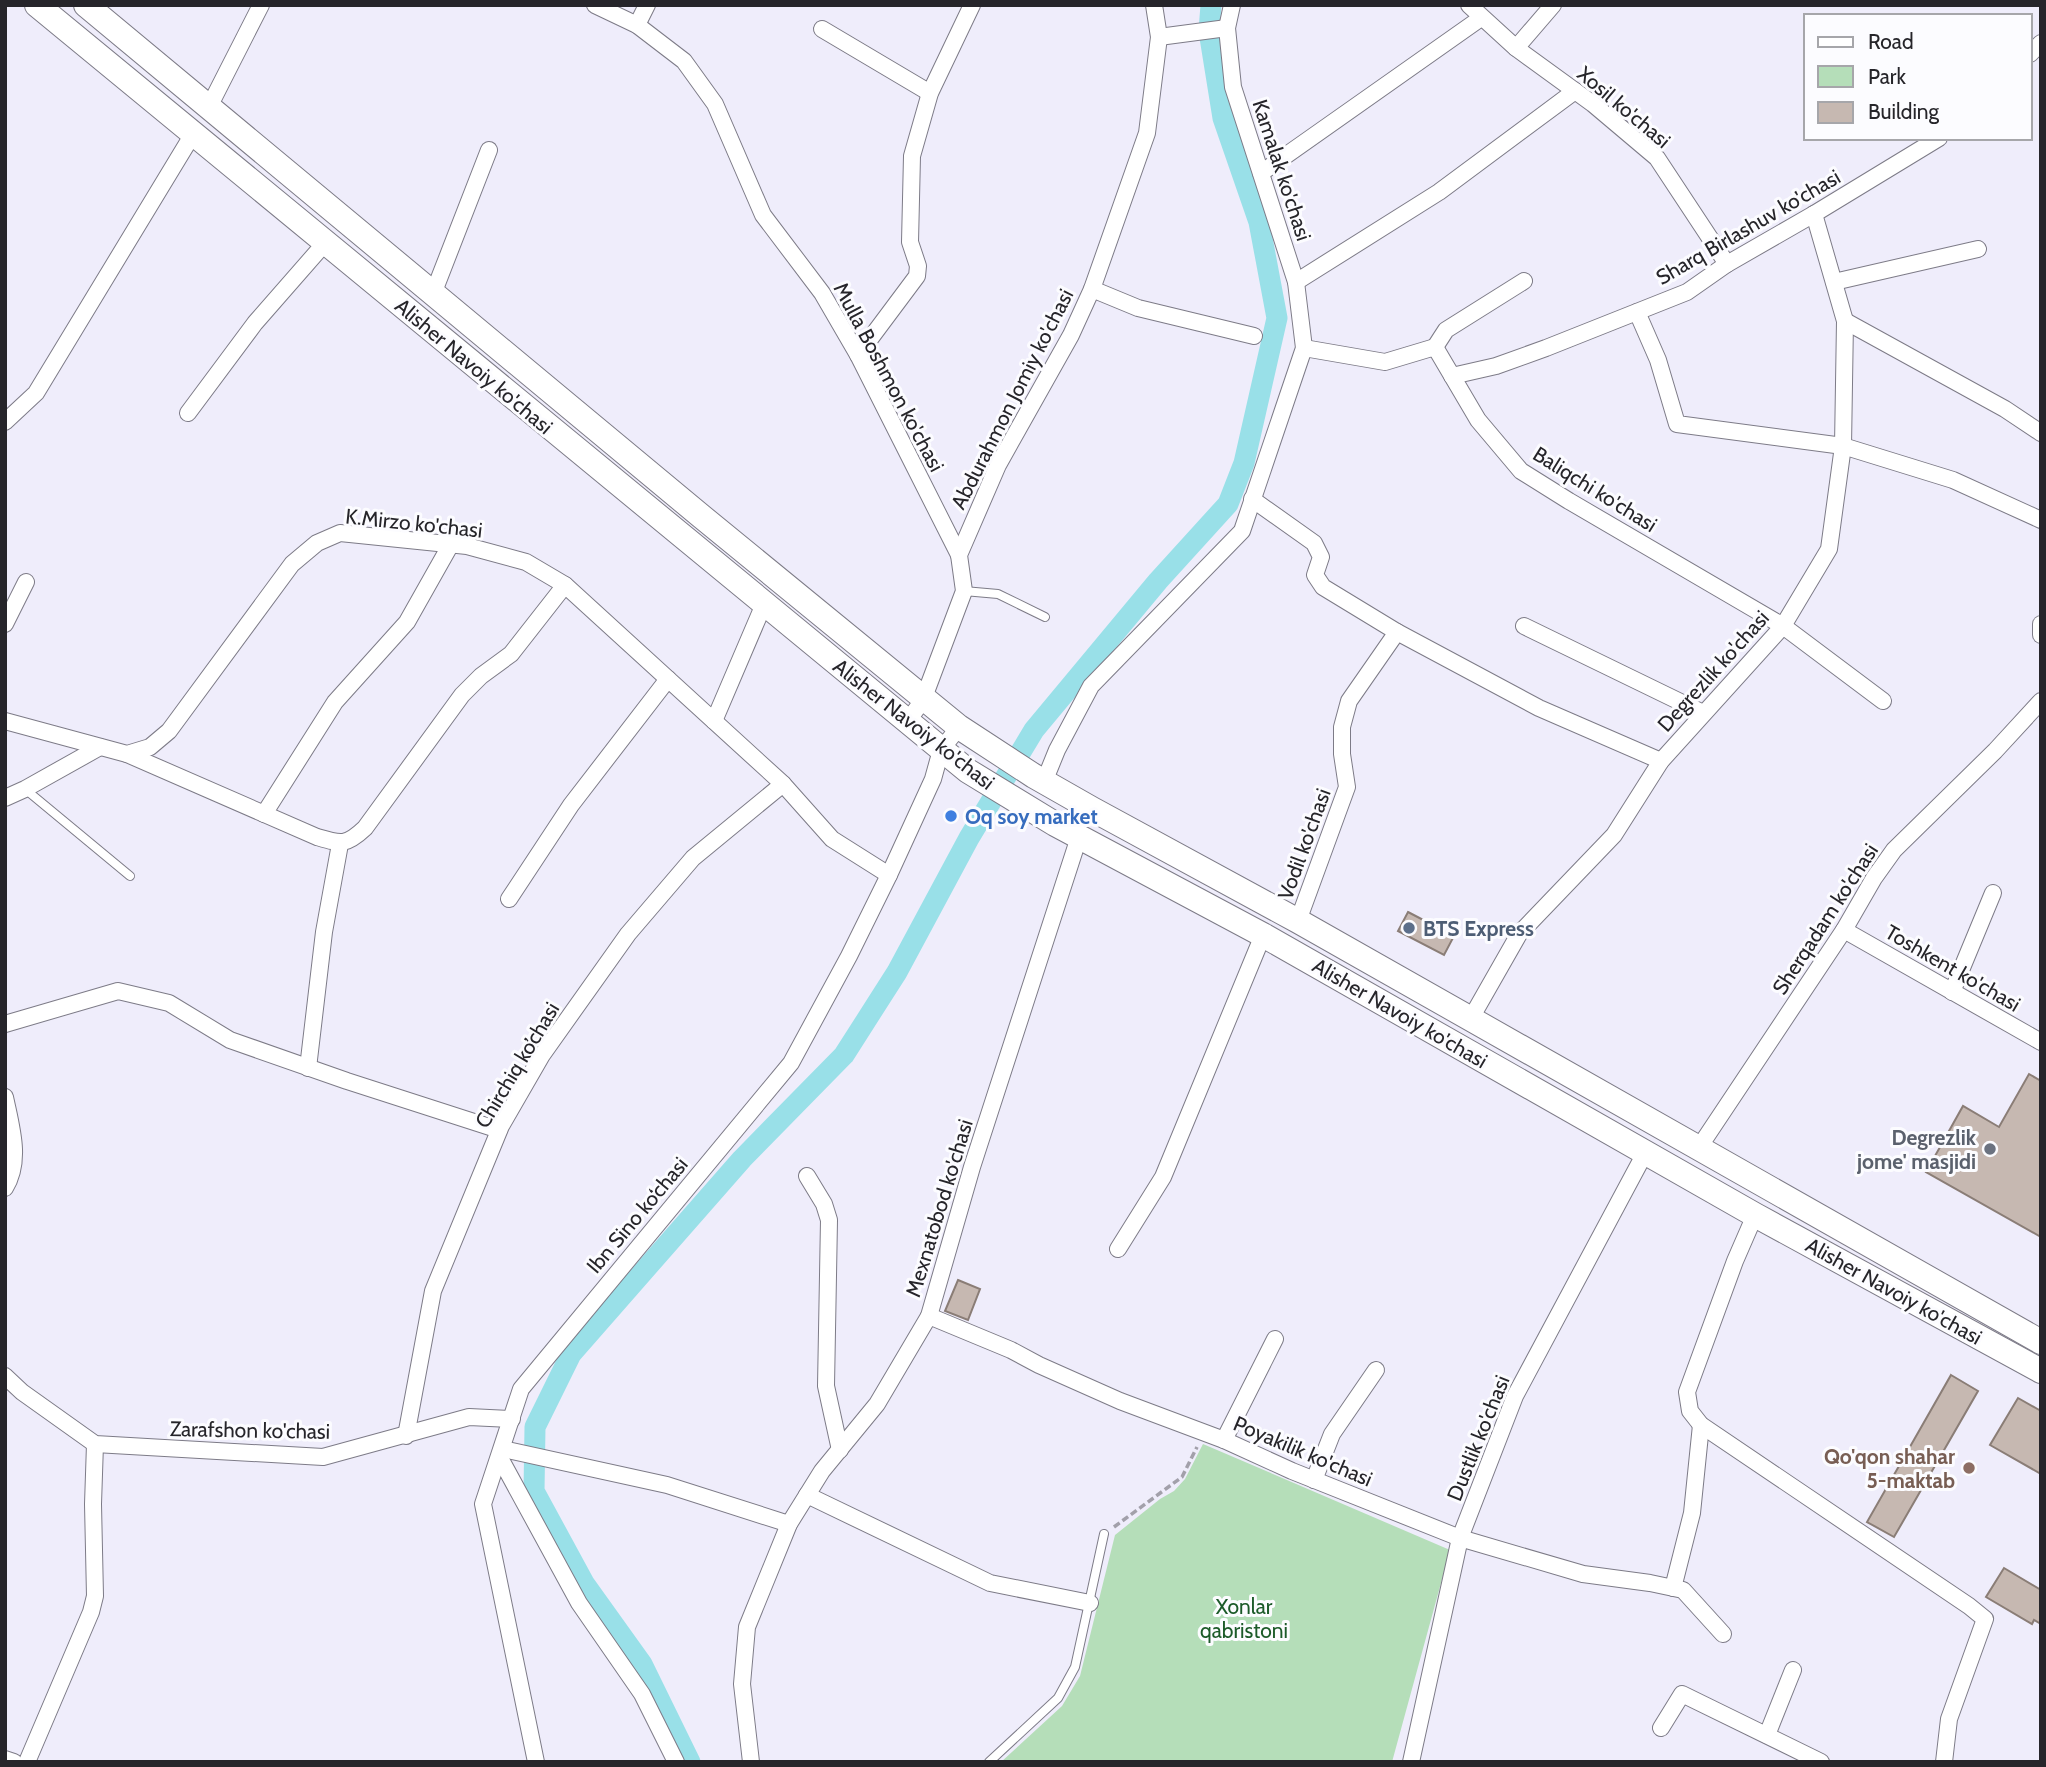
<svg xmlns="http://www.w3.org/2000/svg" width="2046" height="1767" viewBox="0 0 2046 1767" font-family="Cabin,sans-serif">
  <rect width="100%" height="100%" fill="#efedfb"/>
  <!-- green -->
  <path fill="#b5deb9" d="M 1203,1444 L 1450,1550 L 1392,1762 L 1001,1762 L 1062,1706 L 1080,1676 L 1115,1535 L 1160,1499 L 1174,1491 L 1185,1479 Z"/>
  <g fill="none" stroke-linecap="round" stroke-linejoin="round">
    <!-- canal -->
    <path stroke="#99e0e8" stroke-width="21" d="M 690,1762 L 642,1664 L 584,1583 L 534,1491 L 535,1427 L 571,1354 L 742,1159 L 844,1055 L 897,972 L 969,838 L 1034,730 L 1158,581 L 1228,504 L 1244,463 L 1277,318 L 1259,222 L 1223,118 L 1209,31 L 1211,5"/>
  </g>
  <!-- building -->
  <g fill="#c6b8b1" stroke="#8a7d76" stroke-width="2">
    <path d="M 1408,912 L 1454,936 L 1444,955 L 1398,931 Z"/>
    <path d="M 2029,1074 L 2041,1081 L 2041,1237 L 1926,1172 L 1963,1106 L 1999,1127 Z"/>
    <path d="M 958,1280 L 980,1289 L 968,1320 L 945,1311 Z"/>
    <path d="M 1951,1375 L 1978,1391 L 1894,1537 L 1867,1522 Z"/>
    <path d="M 2018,1398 L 2041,1411 L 2041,1474 L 1990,1445 Z"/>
    <path d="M 2004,1568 L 2041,1590 L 2041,1624 L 2034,1620 L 2032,1624 L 1986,1597 Z"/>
  </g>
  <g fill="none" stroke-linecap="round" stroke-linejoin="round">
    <defs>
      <g id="lane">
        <path d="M 964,591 L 998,594 L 1045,617"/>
        <path d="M 25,789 L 130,876"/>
        <path d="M 989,1762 L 1058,1698 L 1075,1667 L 1104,1534"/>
      </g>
      <g id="street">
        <path d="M 595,5 L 637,25 L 684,61 L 715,104 L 763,215 L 822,293 L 858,355 L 959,555"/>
        <path d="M 1469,5 L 1516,48 L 1593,104 L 1657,158 L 1727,264"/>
        <path d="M 637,25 L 647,5"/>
        <path d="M 822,29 L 930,93"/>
        <path d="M 1159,37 L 1227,28"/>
        <path d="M 1516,48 L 1553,5"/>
        <path d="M 2030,54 L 2041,43"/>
        <path d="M 209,107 L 261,5"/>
        <path d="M 1261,173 L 1481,18"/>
        <path d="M 1296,282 L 1439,192 L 1575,91"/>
        <path d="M 1834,282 L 1978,249"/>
        <path d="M 1092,289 L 1138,308 L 1254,336"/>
        <path d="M 433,294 L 489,150"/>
        <path d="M 1637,312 L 1658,360 L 1677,424 L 1843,446 L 1953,480 L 2041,520"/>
        <path d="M 1845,321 L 2005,409 L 2041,433"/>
        <path d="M 1435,347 L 1446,330 L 1524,281"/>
        <path d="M 1304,348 L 1385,362 L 1435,347 L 1478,420 L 1521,471 L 1569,501 L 1783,626 L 1883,701"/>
        <path d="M 858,355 L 917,276 L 918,266 L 910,242 L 912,156 L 930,93 L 972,5"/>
        <path d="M 1452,376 L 1496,366 L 1546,348 L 1687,292 L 1727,264 L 1814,214 L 1939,138"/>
        <path d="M 188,413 L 255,323 L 325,243"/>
        <path d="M 5,422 L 36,393 L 193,134"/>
        <path d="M 1252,499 L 1314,543 L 1321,557 L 1315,575 L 1323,587 L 1397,632 L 1349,701 L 1342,727 L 1342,754 L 1347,787 L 1298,921"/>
        <path d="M 5,624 L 26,582"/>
        <path d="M 2041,624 L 2041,635"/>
        <path d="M 1524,626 L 1703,713"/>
        <path d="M 1397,632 L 1539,708 L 1661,761"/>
        <path d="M 5,721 L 127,754 L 150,747 L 169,731 L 292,564 L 317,543 L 340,533 L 467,546 L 526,562 L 565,585 L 783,784 L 832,839 L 889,875"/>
        <path d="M 714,721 L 764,604"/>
        <path d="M 907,722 L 923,700 L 964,591 L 959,555 L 998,465 L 1071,335 L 1092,289 L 1147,133 L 1159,37 L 1154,5"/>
        <path d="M 127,754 L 317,837 C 341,844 346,846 365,828 L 462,695 L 481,676 L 511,654 L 565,585"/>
        <path d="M 1044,782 L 1057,750 L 1091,686 L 1242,531 L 1304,348 L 1296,282 L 1233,87 L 1227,28 L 1232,5"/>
        <path d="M 5,798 L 25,789 L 100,747"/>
        <path d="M 264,814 L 335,702 L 407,622 L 451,544"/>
        <path d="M 509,899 L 571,805 L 668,679"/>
        <path d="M 1844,930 L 2041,1042"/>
        <path d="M 1952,992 L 1993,893"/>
        <path d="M 1470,1020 L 1519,934 L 1614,835 L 1661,761 L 1783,626 L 1829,549 L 1843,446 L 1845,321 L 1814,214"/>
        <path d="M 5,1024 L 118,991 L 169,1003 L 230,1040 L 347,1081 L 499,1130"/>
        <path d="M 308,1068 L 324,932 L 340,844"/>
        <path d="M 5,1097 C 11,1126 22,1161 5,1188"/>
        <path d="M 1698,1149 L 1844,930 L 1874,878 L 1894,850 L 1995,751 L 2041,701"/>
        <path d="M 807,1176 L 824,1204 L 829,1220 L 826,1386 L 840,1450"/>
        <path d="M 1755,1215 L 1735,1261 L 1687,1392 L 1690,1411 L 1701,1425 L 1969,1606 L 1985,1619 L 1949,1719 L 1944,1762"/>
        <path d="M 1118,1249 L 1163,1177 L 1263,935"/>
        <path d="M 929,1316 L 1011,1350 L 1039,1365 L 1120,1401 L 1224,1440 L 1292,1471 L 1460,1538 L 1583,1574 L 1650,1583 L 1683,1590 L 1723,1634"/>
        <path d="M 5,1376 L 22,1392 L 95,1444 L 323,1457 L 469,1417 L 512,1419"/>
        <path d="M 406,1436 L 433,1291 L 501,1126 L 542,1055 L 628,934 L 693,858 L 783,784"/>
        <path d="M 1224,1440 L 1275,1339"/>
        <path d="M 503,1449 L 667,1485 L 789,1524"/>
        <path d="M 500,1458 L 579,1603 L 642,1694 L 676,1762"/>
        <path d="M 1314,1480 L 1332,1434 L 1376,1370"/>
        <path d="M 807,1495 L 990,1583 L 1090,1603"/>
        <path d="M 1673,1588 L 1692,1513 L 1701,1425"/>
        <path d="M 1661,1728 L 1682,1694 L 1821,1762"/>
        <path d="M 1767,1735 L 1793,1670"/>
        <path d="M 5,1759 L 14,1762"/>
        <path d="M 27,1762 L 91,1612 L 95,1596 L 93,1504 L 95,1444"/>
        <path d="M 536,1762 L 483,1504 L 521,1389 L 791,1063 L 849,956 L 889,875 L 933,779 L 941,750 L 959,727"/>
        <path d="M 751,1762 L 742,1684 L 747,1627 L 789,1524 L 822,1471 L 877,1404 L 929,1316 L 972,1167 L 1079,837"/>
        <path d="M 1411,1762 L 1460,1538 L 1515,1396 L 1645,1153"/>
      </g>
      <g id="primary">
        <path d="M 37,5 L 968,771 L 1055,824 L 1263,935 L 1755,1215 L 2041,1371"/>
        <path d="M 86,5 L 701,516 L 959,727 L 1034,776 L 1092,809 L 1298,921 L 2041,1342"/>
      </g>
    </defs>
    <!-- lane casing -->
    <use href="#lane" stroke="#7d7b87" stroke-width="10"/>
    <!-- street casing -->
    <use href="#street" stroke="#7d7b87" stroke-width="18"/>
    <!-- primary casing -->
    <use href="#primary" stroke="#7d7b87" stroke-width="26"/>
    <!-- path -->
    <path stroke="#a2a0aa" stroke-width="3.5" stroke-dasharray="7 3.5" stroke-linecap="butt" d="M 1114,1527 L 1182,1477 L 1197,1447"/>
    <!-- lane -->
    <use href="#lane" stroke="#fff" stroke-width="8"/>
    <!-- street -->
    <use href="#street" stroke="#fff" stroke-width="16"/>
    <!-- primary -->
    <use href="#primary" stroke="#fff" stroke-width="24"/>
  </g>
  <!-- markers -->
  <circle fill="#3f7fe0" stroke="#fcfcff" stroke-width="2.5" cx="951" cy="816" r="7"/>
  <circle fill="#5c6f8a" stroke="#fcfcff" stroke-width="2.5" cx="1409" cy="928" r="7"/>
  <circle fill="#6b7280" stroke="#fcfcff" stroke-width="2.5" cx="1990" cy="1149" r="7"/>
  <circle fill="#8d6e63" stroke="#fcfcff" stroke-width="2.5" cx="1969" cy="1468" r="7"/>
  <g text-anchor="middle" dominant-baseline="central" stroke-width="6" stroke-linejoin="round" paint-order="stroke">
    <!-- street labels -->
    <g font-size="21" fill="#26252a" stroke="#fcfcff">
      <text transform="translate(1624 107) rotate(40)">Xosil ko'chasi</text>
      <text transform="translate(1282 170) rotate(72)">Kamalak ko'chasi</text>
      <text transform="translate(1748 227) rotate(-30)">Sharq Birlashuv ko'chasi</text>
      <text transform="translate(474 366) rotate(40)">Alisher Navoiy ko'chasi</text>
      <text transform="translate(889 377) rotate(62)">Mulla Boshmon ko'chasi</text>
      <text transform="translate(1012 399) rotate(-63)">Abdurahmon Jomiy ko'chasi</text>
      <text transform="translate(1595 489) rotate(32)">Baliqchi ko'chasi</text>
      <text transform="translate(414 523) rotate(6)">K.Mirzo ko'chasi</text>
      <text transform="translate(1713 671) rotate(-48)">Degrezlik ko'chasi</text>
      <text transform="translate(914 724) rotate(38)">Alisher Navoiy ko'chasi</text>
      <text transform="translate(1304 844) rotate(-70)">Vodil ko'chasi</text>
      <text transform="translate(1825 919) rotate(-57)">Sherqadam ko'chasi</text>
      <text transform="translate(1953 968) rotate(30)">Toshkent ko'chasi</text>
      <text transform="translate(1400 1013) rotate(30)">Alisher Navoiy ko'chasi</text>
      <text transform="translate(517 1065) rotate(-59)">Chirchiq ko’chasi</text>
      <text transform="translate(939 1208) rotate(-73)">Mexnatobod ko'chasi</text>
      <text transform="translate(637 1215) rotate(-50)">Ibn Sino ko‘chasi</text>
      <text transform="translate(1894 1291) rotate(29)">Alisher Navoiy ko'chasi</text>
      <text transform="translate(250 1430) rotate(1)">Zarafshon ko'chasi</text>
      <text transform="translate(1478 1438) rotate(-68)">Dustlik ko'chasi</text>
      <text transform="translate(1303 1451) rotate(23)">Poyakilik ko'chasi</text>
    </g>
    <!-- shop labels -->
    <g font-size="21" font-weight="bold" fill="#366cbe" stroke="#fcfcff" text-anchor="start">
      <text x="965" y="816">Oq soy market</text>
    </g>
    <!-- service labels -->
    <g font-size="21" font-weight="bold" fill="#4e5e75" stroke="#fcfcff" text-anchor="start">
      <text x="1423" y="928">BTS Express</text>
    </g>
    <!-- worship labels -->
    <g font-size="21" font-weight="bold" fill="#5b616d" stroke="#fcfcff" text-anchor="end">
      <text x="1976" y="1137">Degrezlik<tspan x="1976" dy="24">jome' masjidi</tspan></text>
    </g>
    <!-- education labels -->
    <g font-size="21" font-weight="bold" fill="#785e54" stroke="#fcfcff" text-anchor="end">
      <text x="1955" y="1456">Qo'qon shahar<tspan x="1955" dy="24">5-maktab</tspan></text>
    </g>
    <!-- park labels -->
    <g font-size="21" fill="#1c5b29" stroke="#fcfcff">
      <text x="1244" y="1606">Xonlar<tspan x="1244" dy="24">qabristoni</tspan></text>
    </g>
  </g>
  <!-- border -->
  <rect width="2046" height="1767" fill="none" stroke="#26252a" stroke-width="14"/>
  <!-- legend -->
  <rect x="1804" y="14" width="228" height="126" fill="#fcfcff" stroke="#a6a6aa" stroke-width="2"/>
  <rect x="1818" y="37" width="35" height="10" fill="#ffffff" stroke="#a6a6aa" stroke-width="2"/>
  <text x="1868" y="49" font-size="21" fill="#26252a">Road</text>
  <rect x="1818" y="66" width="35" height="21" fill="#b5deb9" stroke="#a6a6aa" stroke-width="2"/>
  <text x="1868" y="84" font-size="21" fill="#26252a">Park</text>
  <rect x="1818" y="102" width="35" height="21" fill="#c6b8b1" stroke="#a6a6aa" stroke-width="2"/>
  <text x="1868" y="119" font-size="21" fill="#26252a">Building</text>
</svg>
